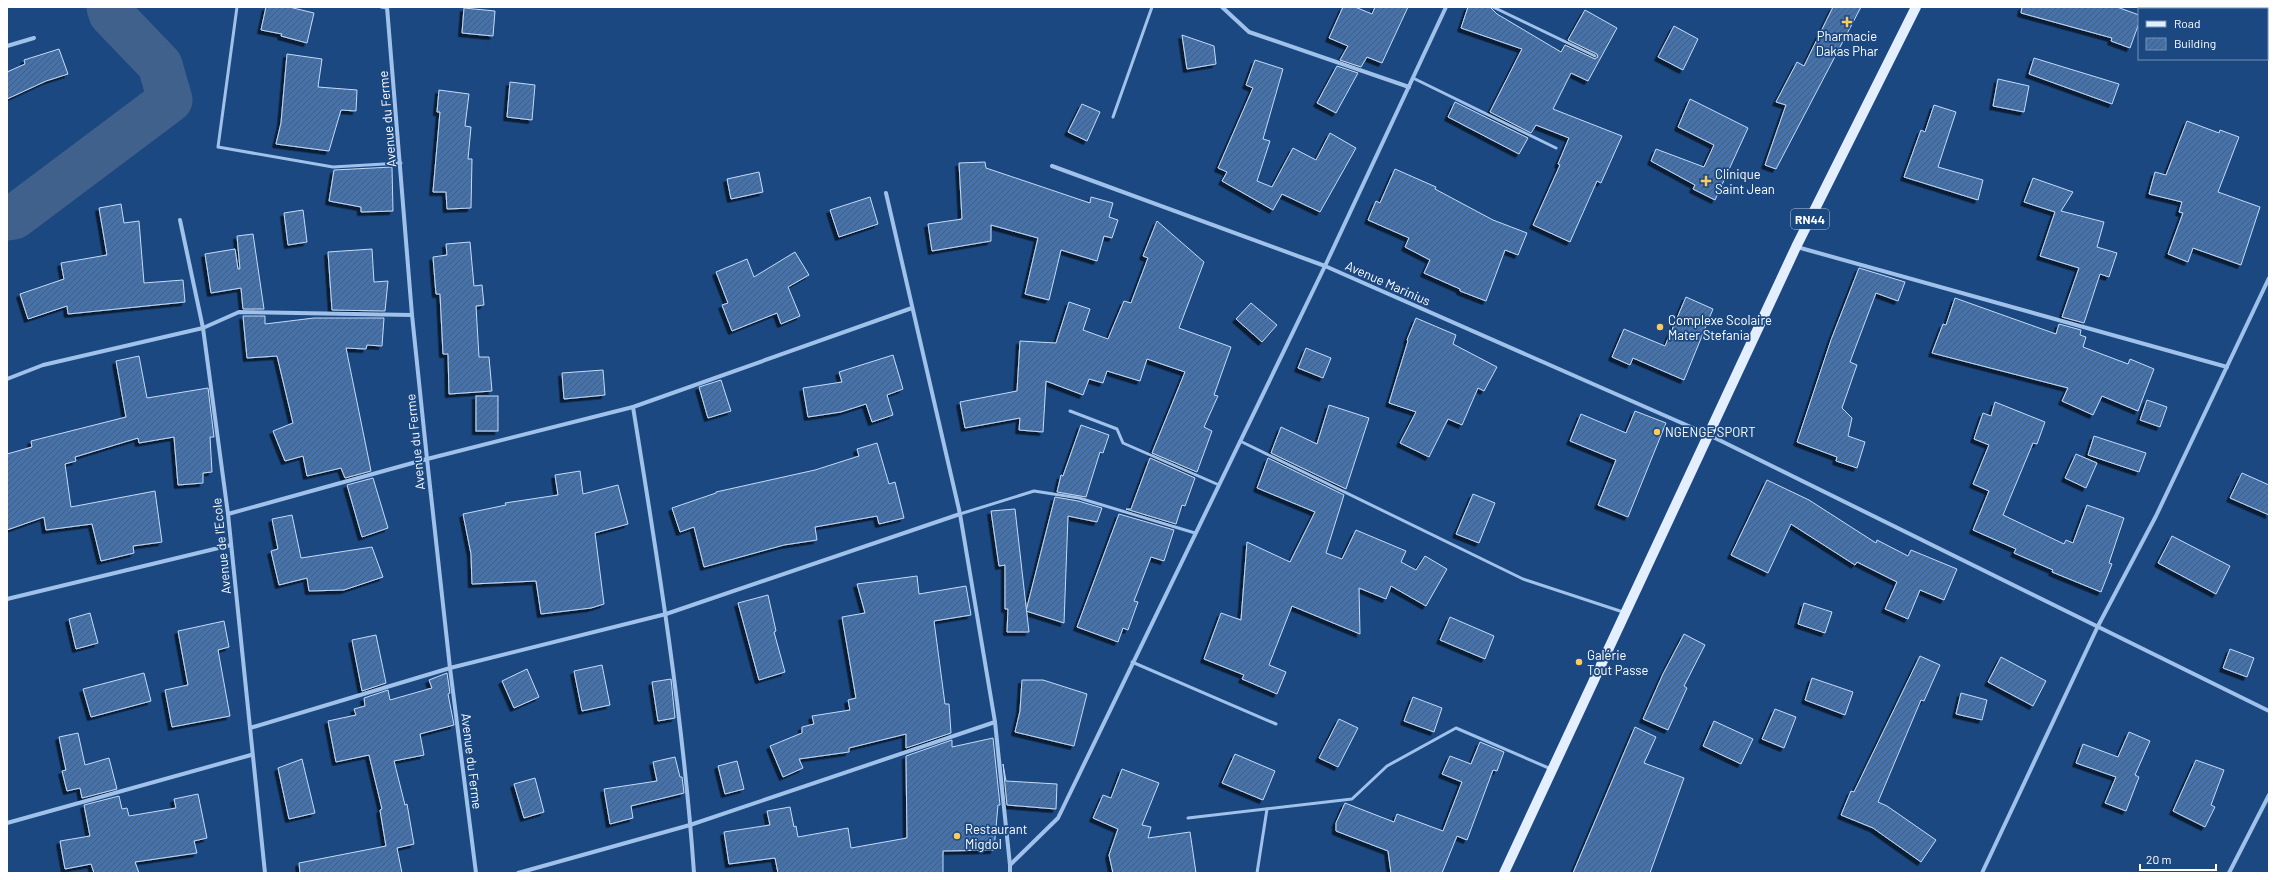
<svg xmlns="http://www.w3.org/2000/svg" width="2276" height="880" viewBox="0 0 2276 880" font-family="Barlow,sans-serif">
  <defs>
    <pattern id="building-hatch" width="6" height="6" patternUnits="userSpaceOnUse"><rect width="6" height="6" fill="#4472ab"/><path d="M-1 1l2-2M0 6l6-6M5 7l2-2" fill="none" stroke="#485d77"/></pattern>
    <filter id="shadow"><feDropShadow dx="-3.5" dy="3.5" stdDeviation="0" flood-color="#0009"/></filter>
  </defs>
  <rect width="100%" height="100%" fill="#1b4881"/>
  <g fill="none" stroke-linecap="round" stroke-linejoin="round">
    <!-- river -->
    <path stroke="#40618b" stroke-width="45" d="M 7,218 L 14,217 L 170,100 L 160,65 L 111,14 L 109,7"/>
  </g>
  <!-- building -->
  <g fill="url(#building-hatch)" stroke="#c4dbf7" filter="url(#shadow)">
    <path d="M 266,7 L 289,7 L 314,13 L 307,43 L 281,36 L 282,34 L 261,30 Z"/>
    <path d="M 1343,7 L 1355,7 L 1372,14 L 1375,7 L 1408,7 L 1382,63 L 1367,57 L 1361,67 L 1340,60 L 1348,46 L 1329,38 Z"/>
    <path d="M 1468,7 L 1490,7 L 1497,14 L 1561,52 L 1565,45 L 1595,59 L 1598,57 L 1597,54 L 1568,40 L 1585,10 L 1617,28 L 1588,81 L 1571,73 L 1553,109 L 1622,136 L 1601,183 L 1597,181 L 1570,242 L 1533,225 L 1560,165 L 1558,164 L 1569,138 L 1536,125 L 1531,133 L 1490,112 L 1522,49 L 1461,28 Z"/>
    <path d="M 1833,7 L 1861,7 L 1776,169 L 1765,165 L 1786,105 L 1776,102 L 1797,62 L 1804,66 Z"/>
    <path d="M 2022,7 L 2117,7 L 2139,15 L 2139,23 L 2130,48 L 2111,41 L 2112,38 L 2021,13 Z"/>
    <path d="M 464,8 L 495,11 L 493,36 L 462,33 Z"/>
    <path d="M 1674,26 L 1698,39 L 1683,70 L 1658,57 Z"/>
    <path d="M 1182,35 L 1214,46 L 1216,64 L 1187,69 Z"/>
    <path d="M 59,49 L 68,74 L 46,81 L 7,99 L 7,72 L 25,64 L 24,60 Z"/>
    <path d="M 287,54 L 322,59 L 318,87 L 357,90 L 356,111 L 341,110 L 329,151 L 276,144 L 281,123 Z"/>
    <path d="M 2034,58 L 2119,84 L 2112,104 L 2029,74 Z"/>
    <path d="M 1255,60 L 1283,69 L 1263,139 L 1270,141 L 1257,181 L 1272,187 L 1293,148 L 1316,160 L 1330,133 L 1356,148 L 1320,212 L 1282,194 L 1273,210 L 1222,181 L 1227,172 L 1218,168 L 1253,88 L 1246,85 Z"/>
    <path d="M 1337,66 L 1358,73 L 1336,113 L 1317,103 Z"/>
    <path d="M 1998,79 L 2029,86 L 2024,112 L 1993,106 Z"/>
    <path d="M 510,82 L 535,85 L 532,120 L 507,117 Z"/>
    <path d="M 439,90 L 469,94 L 465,126 L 471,127 L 468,159 L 472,159 L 471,208 L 447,209 L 446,192 L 433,192 L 440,112 L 437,112 Z"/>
    <path d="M 1690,99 L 1748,128 L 1715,200 L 1693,189 L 1695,185 L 1651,161 L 1656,149 L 1704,167 L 1714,145 L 1678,127 Z"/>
    <path d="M 1455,102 L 1528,138 L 1519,154 L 1448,117 Z"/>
    <path d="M 1082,104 L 1100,112 L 1087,141 L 1068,132 Z"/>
    <path d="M 1934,105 L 1956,112 L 1938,167 L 1983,180 L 1978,200 L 1904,177 L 1921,130 L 1925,132 Z"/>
    <path d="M 2187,121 L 2219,133 L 2220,130 L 2239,137 L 2218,192 L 2260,207 L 2241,265 L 2193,248 L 2188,262 L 2168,254 L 2183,213 L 2179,212 L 2182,202 L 2149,194 L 2155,172 L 2166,175 Z"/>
    <path d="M 985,162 L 986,168 L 1090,203 L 1091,197 L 1113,203 L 1109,217 L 1118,220 L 1112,238 L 1104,236 L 1097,261 L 1061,250 L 1049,300 L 1025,294 L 1038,238 L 991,225 L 991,241 L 932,251 L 928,224 L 962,219 L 959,163 Z"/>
    <path d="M 392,167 L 393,211 L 361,212 L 361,207 L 329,201 L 334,170 Z"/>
    <path d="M 1395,169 L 1436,187 L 1435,189 L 1493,220 L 1527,233 L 1518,255 L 1505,250 L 1486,301 L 1460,291 L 1460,289 L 1424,273 L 1430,260 L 1405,247 L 1409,238 L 1368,220 L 1376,201 L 1380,203 Z"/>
    <path d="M 759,172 L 763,192 L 731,199 L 727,179 Z"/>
    <path d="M 2033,178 L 2073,192 L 2061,211 L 2104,222 L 2097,247 L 2117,253 L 2109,277 L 2100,274 L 2084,323 L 2062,317 L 2079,268 L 2040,256 L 2055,212 L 2024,202 Z"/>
    <path d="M 870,197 L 878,224 L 839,237 L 830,210 Z"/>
    <path d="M 121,204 L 124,223 L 139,221 L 144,283 L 183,280 L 185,302 L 68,314 L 67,306 L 28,319 L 20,294 L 64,279 L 61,263 L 107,255 L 99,208 Z"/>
    <path d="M 303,210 L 307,242 L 288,245 L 284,213 Z"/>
    <path d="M 1157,221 L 1204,262 L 1179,328 L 1231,347 L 1214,395 L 1218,396 L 1204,427 L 1212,431 L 1197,472 L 1152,453 L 1185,372 L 1147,359 L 1140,381 L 1107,371 L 1103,383 L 1089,379 L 1083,395 L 1046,381 L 1043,432 L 1019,430 L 1020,418 L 965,428 L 960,402 L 1017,391 L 1020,341 L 1056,343 L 1069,302 L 1090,309 L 1083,330 L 1108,339 L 1124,301 L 1131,303 L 1148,258 L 1143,256 Z"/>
    <path d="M 253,234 L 259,275 L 264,309 L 243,309 L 241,288 L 211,293 L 205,254 L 235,249 L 238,269 L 240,269 L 237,236 Z"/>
    <path d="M 470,242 L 474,286 L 482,285 L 484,305 L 476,306 L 479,357 L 489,357 L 492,391 L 449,394 L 448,354 L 443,354 L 440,294 L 436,294 L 433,257 L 447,255 L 446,244 Z"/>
    <path d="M 372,249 L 374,282 L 388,281 L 385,311 L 332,310 L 328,252 Z"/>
    <path d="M 795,252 L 809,275 L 788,287 L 800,316 L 781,324 L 777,313 L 732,331 L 722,305 L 728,303 L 716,272 L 747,259 L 754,277 Z"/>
    <path d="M 1859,268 L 1905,282 L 1898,301 L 1876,293 L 1850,362 L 1857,365 L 1842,408 L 1852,418 L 1848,436 L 1865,442 L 1857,468 L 1836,461 L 1837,457 L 1797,442 L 1831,340 Z"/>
    <path d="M 1686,297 L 1713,309 L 1684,380 L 1633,358 L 1630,365 L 1612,357 L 1624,329 L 1665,346 Z"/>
    <path d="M 1955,298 L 2056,334 L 2059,324 L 2081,330 L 2080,335 L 2086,337 L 2083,347 L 2128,364 L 2130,359 L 2154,369 L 2138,411 L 2102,396 L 2093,415 L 2062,401 L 2068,388 L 1932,353 L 1943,324 L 1946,325 Z"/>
    <path d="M 1251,303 L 1277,325 L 1262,342 L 1236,319 Z"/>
    <path d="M 243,316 L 265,316 L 265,324 L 314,318 L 384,318 L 382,346 L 367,345 L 366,349 L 346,348 L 371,471 L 345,478 L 341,468 L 307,476 L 303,456 L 285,461 L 273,431 L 293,423 L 277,356 L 247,358 Z"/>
    <path d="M 1416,318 L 1456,335 L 1453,344 L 1497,367 L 1484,391 L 1478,388 L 1462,425 L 1448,419 L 1429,457 L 1400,443 L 1416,412 L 1389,403 L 1408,341 L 1407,340 Z"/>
    <path d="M 1306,348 L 1331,358 L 1323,378 L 1298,368 Z"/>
    <path d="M 893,355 L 903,389 L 887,395 L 893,415 L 872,422 L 866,404 L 841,412 L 808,417 L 803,388 L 842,382 L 839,372 Z"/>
    <path d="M 139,356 L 147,398 L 208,388 L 214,437 L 210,437 L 212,472 L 203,473 L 203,483 L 178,485 L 174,437 L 139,443 L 138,438 L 75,457 L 76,461 L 65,464 L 71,507 L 155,491 L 162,542 L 133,546 L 134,553 L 101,561 L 92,524 L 46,530 L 44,517 L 7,530 L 7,454 L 32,447 L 31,441 L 126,417 L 116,361 Z"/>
    <path d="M 603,370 L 605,395 L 564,399 L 562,373 Z"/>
    <path d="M 721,380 L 731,411 L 708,418 L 699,387 Z"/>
    <rect x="476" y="396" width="22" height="35"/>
    <path d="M 2147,400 L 2167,407 L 2160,427 L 2140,420 Z"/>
    <path d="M 1995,402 L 2045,422 L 2037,444 L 2033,443 L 2003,515 L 2064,544 L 2066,540 L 2073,543 L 2087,505 L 2124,518 L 2109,563 L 2112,564 L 2101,592 L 2052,572 L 2053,570 L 2014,553 L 2016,549 L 1973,530 L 1989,491 L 1973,484 L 1989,445 L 1974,439 L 1983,413 L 1991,416 Z"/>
    <path d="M 1329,405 L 1369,418 L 1346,489 L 1271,453 L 1281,427 L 1317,444 Z"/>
    <path d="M 1635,411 L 1666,423 L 1628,517 L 1598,505 L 1616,460 L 1570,441 L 1581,414 L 1626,433 Z"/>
    <path d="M 1081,425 L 1109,435 L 1103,453 L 1100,452 L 1086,497 L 1057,492 L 1061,475 L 1063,476 Z"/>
    <path d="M 2094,436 L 2146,453 L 2139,472 L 2088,455 Z"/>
    <path d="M 877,443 L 889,484 L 895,482 L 904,518 L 879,524 L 877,516 L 815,527 L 817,540 L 784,545 L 704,567 L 694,527 L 680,532 L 672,508 L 716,493 L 716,492 L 815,470 L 859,456 L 857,449 Z"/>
    <path d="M 2076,454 L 2097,463 L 2086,488 L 2065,478 Z"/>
    <path d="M 1150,458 L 1195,478 L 1185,506 L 1182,505 L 1176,524 L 1126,509 L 1131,509 Z"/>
    <path d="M 1268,458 L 1344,495 L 1326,553 L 1342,559 L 1356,530 L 1406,551 L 1401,562 L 1416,570 L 1425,556 L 1447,569 L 1426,606 L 1391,586 L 1386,599 L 1359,588 L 1360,634 L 1292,606 L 1269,665 L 1286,672 L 1277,694 L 1242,679 L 1244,675 L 1204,659 L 1221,613 L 1241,620 L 1247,542 L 1290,562 L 1315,512 L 1257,488 Z"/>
    <path d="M 580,471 L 583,494 L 618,485 L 628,524 L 595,533 L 604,604 L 591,608 L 541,614 L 536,581 L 472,584 L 471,554 L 463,514 L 506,505 L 505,503 L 558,495 L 555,475 Z"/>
    <path d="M 2242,473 L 2269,485 L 2269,515 L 2230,498 Z"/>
    <path d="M 373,478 L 388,528 L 362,537 L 347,485 Z"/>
    <path d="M 1767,480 L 1809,500 L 1876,543 L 1877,540 L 1908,556 L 1911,550 L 1957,569 L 1944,600 L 1920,590 L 1908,619 L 1885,609 L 1897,582 L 1857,562 L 1855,565 L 1791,524 L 1768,573 L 1731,555 Z"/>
    <path d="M 1473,494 L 1495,503 L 1479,543 L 1456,534 Z"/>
    <path d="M 1055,497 L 1078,501 L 1102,508 L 1097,522 L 1068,516 L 1064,623 L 1026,611 Z"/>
    <path d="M 1015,509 L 1026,606 L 1029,632 L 1007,632 L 1008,609 L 1005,609 L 1005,565 L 999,566 L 991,511 Z"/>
    <path d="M 1119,514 L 1174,530 L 1164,561 L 1151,557 L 1134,601 L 1138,602 L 1128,630 L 1123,628 L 1118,642 L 1077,627 Z"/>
    <path d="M 292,515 L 301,558 L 372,547 L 383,577 L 344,590 L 309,591 L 307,578 L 279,585 L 271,551 L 278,549 L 272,519 Z"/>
    <path d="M 2172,536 L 2230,566 L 2216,594 L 2158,563 Z"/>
    <path d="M 917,576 L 919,594 L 966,586 L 971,615 L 934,621 L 945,704 L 949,704 L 951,733 L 906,748 L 906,734 L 849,748 L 849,752 L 799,759 L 803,768 L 783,777 L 770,746 L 802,733 L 802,727 L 814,724 L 812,716 L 850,710 L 848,700 L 856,698 L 842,617 L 865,613 L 857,584 Z"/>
    <path d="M 768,595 L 776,631 L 774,632 L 785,672 L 759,680 L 738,603 Z"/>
    <path d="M 1804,603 L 1832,612 L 1825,633 L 1798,624 Z"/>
    <path d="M 90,613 L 98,643 L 76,649 L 69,619 Z"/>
    <path d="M 1450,617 L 1494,636 L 1485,659 L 1440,640 Z"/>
    <path d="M 224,621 L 229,647 L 218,650 L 230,716 L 172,727 L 165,690 L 188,685 L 178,631 Z"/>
    <path d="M 1684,634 L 1705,645 L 1684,686 L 1687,688 L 1668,730 L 1643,719 L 1663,674 Z"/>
    <path d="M 376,635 L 386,683 L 362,691 L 352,640 Z"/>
    <path d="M 2230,649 L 2254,658 L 2247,677 L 2223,668 Z"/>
    <path d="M 1920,656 L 1940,665 L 1924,701 L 1921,700 L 1878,802 L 1887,806 L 1936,840 L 1921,862 L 1873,828 L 1841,815 L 1851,791 L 1854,792 Z"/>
    <path d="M 2001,657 L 2046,681 L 2033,706 L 1988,682 Z"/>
    <path d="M 602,665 L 610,705 L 582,711 L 574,671 Z"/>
    <path d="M 527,669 L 539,697 L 514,708 L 502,681 Z"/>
    <path d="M 144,673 L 151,701 L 91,717 L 83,689 Z"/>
    <path d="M 447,673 L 450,693 L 448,694 L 454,725 L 420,734 L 424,755 L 394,761 L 405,805 L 407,804 L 414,844 L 397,848 L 402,873 L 300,873 L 299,863 L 386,846 L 380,810 L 382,809 L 369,755 L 336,762 L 328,721 L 356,715 L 354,709 L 365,706 L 364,698 L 388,690 L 390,700 L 432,688 L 429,680 Z"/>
    <path d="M 1812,678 L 1853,692 L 1845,715 L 1805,700 Z"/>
    <path d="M 671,679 L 675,718 L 658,721 L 652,682 Z"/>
    <path d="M 1022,680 L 1043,680 L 1087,694 L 1074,746 L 1015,732 L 1020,711 Z"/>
    <path d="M 1961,693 L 1987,700 L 1982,720 L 1956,714 Z"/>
    <path d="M 1413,697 L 1442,708 L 1434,732 L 1404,721 Z"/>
    <path d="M 1775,709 L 1796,717 L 1784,748 L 1762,739 Z"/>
    <path d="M 1339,719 L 1358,728 L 1338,767 L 1319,758 Z"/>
    <path d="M 1714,721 L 1753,739 L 1741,764 L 1703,746 Z"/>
    <path d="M 1635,727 L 1656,737 L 1644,763 L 1684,778 L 1650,873 L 1573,873 Z"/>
    <path d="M 2129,732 L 2150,741 L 2135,775 L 2139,777 L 2126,811 L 2105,803 L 2116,777 L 2076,763 L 2083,744 L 2118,757 Z"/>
    <path d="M 78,733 L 85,765 L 109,758 L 117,789 L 82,798 L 80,788 L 67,791 L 62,771 L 66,770 L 59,737 Z"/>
    <path d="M 993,738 L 1000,805 L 998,805 L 994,850 L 943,851 L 943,873 L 778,873 L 775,858 L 729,864 L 724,832 L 770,825 L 767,811 L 790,807 L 794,827 L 796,826 L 798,837 L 848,828 L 851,848 L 907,838 L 906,756 L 952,740 L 952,747 Z"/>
    <path d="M 1480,742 L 1504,752 L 1497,771 L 1493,770 L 1467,840 L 1457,836 L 1442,873 L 1391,873 L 1388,851 L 1336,831 L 1336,823 L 1345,803 L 1394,822 L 1397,814 L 1443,831 L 1462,782 L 1442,774 L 1450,756 L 1471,764 Z"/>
    <path d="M 1235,754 L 1275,771 L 1263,800 L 1222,783 Z"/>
    <path d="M 675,757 L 680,777 L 682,777 L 684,793 L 631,806 L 633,818 L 610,824 L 604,789 L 657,781 L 653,762 Z"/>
    <path d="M 302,759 L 315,813 L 289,819 L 278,768 Z"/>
    <path d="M 2196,760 L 2224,770 L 2211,805 L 2215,807 L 2205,827 L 2173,811 Z"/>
    <path d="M 737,761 L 744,789 L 725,794 L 718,766 Z"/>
    <path d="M 1003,764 L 1006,781 L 1057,784 L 1056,809 L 1007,805 Z"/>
    <path d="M 1122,769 L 1159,783 L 1142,825 L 1151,827 L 1148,838 L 1190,832 L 1196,873 L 1113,873 L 1109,855 L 1118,829 L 1093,818 L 1103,795 L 1111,798 Z"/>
    <path d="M 535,778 L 544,812 L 524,818 L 514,784 Z"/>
    <path d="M 198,794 L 207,838 L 194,841 L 197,853 L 135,862 L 139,873 L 94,873 L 91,864 L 65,869 L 60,841 L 90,836 L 84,805 L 119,796 L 122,809 L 127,808 L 129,816 L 176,808 L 174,799 Z"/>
  </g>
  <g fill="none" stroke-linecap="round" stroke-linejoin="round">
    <!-- lane -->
    <g stroke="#9fc1ea" stroke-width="3">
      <path d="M 237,7 L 218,147 L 333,167 L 401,163"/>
      <path d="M 381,7 L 387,8"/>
      <path d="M 1493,7 L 1595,56"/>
      <path d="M 1413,78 L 1556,148"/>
      <path d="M 1113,117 L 1152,7"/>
      <path d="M 1070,411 L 1117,429 L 1123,443 L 1219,485"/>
      <path d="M 1240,441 L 1523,579 L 1623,612"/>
      <path d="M 960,514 L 1034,491 L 1079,498 L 1195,533"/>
      <path d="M 1132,662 L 1276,724"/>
      <path d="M 1188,818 L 1352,799 L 1387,766 L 1456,728 L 1551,769"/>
      <path d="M 1257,873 L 1267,809"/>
    </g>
    <!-- street -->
    <g stroke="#9fc1ea" stroke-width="4">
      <path d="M 387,7 L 412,315 L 427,459 L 450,668 L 476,873"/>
      <path d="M 1222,7 L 1249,32 L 1409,87"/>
      <path d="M 2214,7 L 2223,9"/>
      <path d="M 2267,18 L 2269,18"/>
      <path d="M 7,46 L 34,38"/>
      <path d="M 1052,166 L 1325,266 L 1709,435 L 2269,711"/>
      <path d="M 886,193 L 960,514 L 995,722 L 1010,865"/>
      <path d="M 180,220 L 203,328 L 228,514 L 265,873"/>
      <path d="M 1797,247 L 2227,367"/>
      <path d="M 7,379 L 43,365 L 203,328 L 239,312 L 412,315"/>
      <path d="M 633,407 C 658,561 683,716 694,873"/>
      <path d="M 228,514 L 427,459 L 633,407 L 912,308"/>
      <path d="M 7,599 L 231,545"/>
      <path d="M 250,728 L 450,668 L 666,614 L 960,514"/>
      <path d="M 7,823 L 251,755"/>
      <path d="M 518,873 L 690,825 L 995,722"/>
      <path d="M 1010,873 L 1010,865 L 1058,818 L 1325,266 L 1446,7"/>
      <path d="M 1982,873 L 2098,626 L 2156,516 L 2269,278"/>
      <path d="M 2229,873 L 2269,795"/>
    </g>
    <!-- primary -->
    <path stroke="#e3eefe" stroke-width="10" d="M 1504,873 L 1796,247 L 1916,7"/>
  </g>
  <!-- markers -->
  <g fill="#fbcc5c" stroke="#1b4881" stroke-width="1.5">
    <path d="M1845 16h4v4h4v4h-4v4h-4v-4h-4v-4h4z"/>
    <path d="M1704 175h4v4h4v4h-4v4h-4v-4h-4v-4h4z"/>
    <circle cx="1660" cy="327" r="4"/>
    <circle cx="1657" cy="432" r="4"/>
    <circle cx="1579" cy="662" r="4"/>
    <circle cx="957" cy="836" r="4"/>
  </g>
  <g text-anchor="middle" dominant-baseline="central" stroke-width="3.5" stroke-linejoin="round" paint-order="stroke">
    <!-- shield labels -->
    <rect fill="#1b4881" stroke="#bbc8d9" stroke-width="1" x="1791" y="209" width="38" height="20" rx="3"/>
    <g font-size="12" font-weight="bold" fill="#fff">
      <text x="1810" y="219">RN44</text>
    </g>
    <!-- poi labels -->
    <g font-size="13" fill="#fff" stroke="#1b4881" text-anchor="start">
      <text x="1847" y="36" text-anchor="middle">Pharmacie<tspan x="1847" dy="15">Dakas Phar</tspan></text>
      <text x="1715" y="174">Clinique<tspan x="1715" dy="15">Saint Jean</tspan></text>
      <text x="1668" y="320">Complexe Scolaire<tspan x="1668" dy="15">Mater Stefania</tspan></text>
      <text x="1665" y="432">NGENGE SPORT</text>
      <text x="1587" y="655">Galérie<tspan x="1587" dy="15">Tout Passe</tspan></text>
      <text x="965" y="829">Restaurant<tspan x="965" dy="15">Migdol</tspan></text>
    </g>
    <!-- street labels -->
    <g font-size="13" fill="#fff" stroke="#1b4881">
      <text transform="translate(387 119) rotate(-95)">Avenue du Ferme</text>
      <text transform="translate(1388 283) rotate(24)">Avenue Marinius</text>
      <text transform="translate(415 442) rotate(-96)">Avenue du Ferme</text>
      <text transform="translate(221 546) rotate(-96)">Avenue de l'Ecole</text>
      <text transform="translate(472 761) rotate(83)">Avenue du Ferme</text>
    </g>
  </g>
  <!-- border -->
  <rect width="2276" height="880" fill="none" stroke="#ffffff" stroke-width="16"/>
  <!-- legend -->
  <rect x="2138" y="8" width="130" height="52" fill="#1b4881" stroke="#7691b3"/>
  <rect x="2146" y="21" width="20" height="6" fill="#e3eefe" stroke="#7691b3"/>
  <text x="2174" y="28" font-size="12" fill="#ffffff">Road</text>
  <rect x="2146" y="38" width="20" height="12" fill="url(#building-hatch)" stroke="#7691b3"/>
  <text x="2174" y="48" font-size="12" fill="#ffffff">Building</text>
  <!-- scale -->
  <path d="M2140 864v6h76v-6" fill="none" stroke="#ffffff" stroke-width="2"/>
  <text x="2146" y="864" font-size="12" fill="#ffffff" stroke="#1b4881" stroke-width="3" paint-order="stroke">20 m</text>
</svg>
